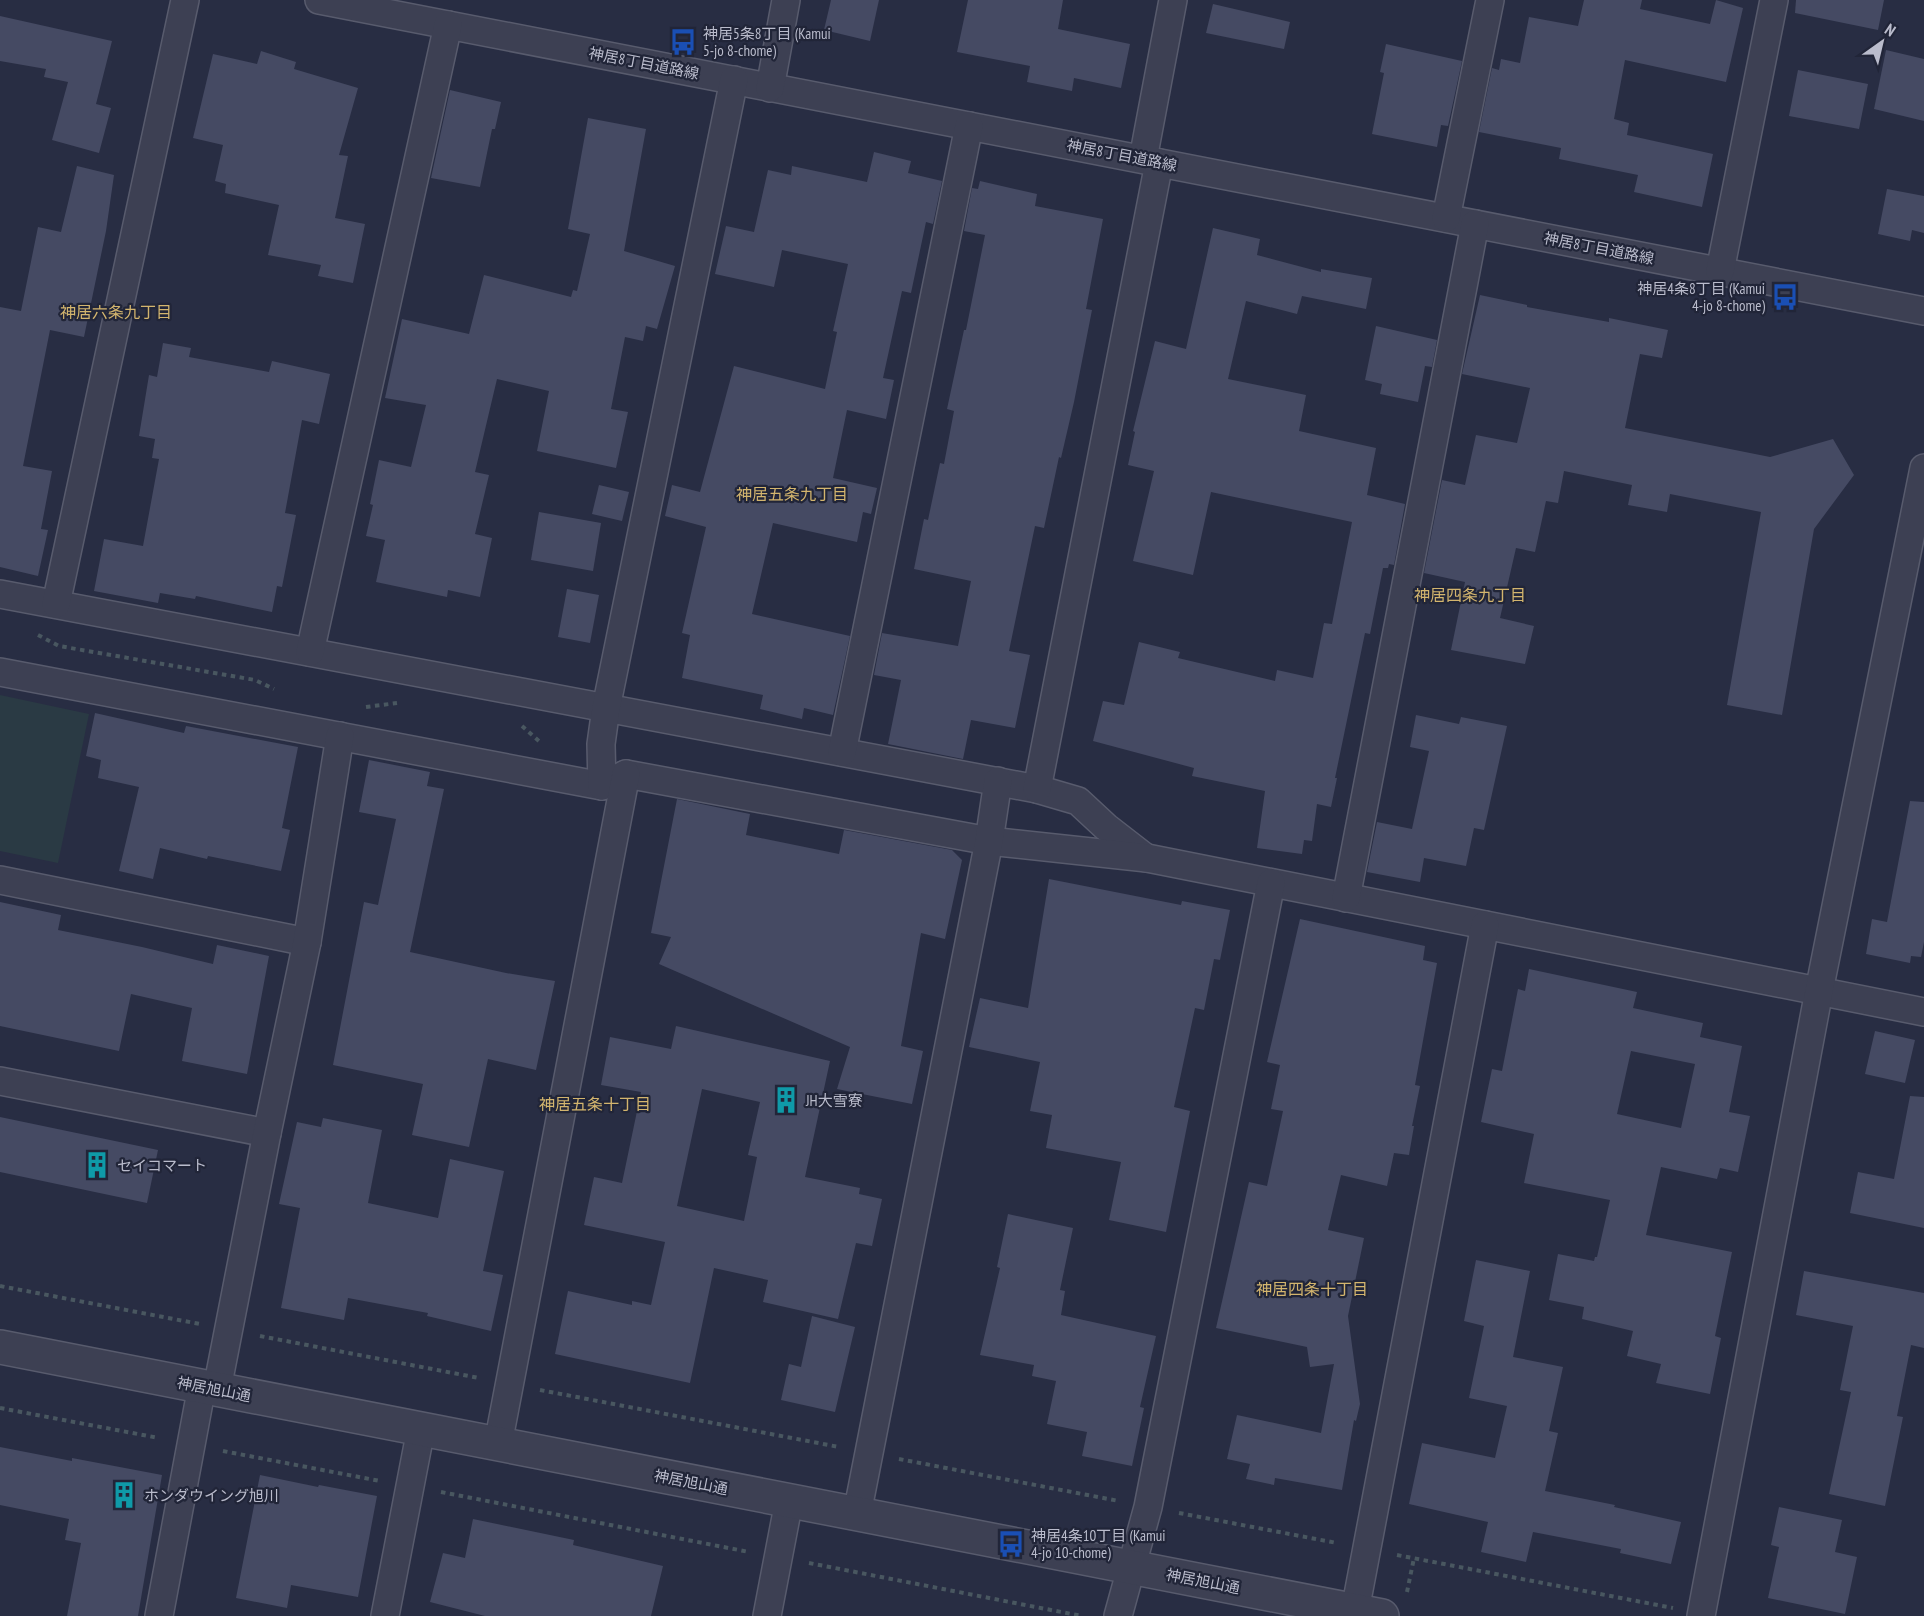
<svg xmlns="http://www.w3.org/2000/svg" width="1924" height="1616" viewBox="0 0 1924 1616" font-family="'PT Sans Narrow','Noto Sans JP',sans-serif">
  <rect width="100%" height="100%" fill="#282d43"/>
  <!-- green -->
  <path fill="#2a3a44" d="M 0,695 L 89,714 L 58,863 L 0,851 Z"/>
  <!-- building -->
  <g fill="#454a63" fill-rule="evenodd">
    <path d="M 831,0 L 879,0 L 870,41 L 824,30 Z"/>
    <path d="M 968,0 L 1063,0 L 1058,29 L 1130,44 L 1121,88 L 1074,78 L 1072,91 L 1027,82 L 1030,66 L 957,52 Z"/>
    <path d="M 1584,0 L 1642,0 L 1640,9 L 1710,24 L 1716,0 L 1743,8 L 1726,82 L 1625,60 L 1614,119 L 1629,123 L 1627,135 L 1713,154 L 1702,207 L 1634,192 L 1638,175 L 1559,159 L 1561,148 L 1479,132 L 1492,68 L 1499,70 L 1501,59 L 1520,63 L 1529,17 L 1578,26 Z"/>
    <path d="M 1796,0 L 1884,0 L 1878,30 L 1795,13 Z"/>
    <path d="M 1213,4 L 1290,22 L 1284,49 L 1206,33 Z"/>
    <path d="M 0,16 L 112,41 L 96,104 L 111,108 L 99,153 L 52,140 L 68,82 L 44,77 L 46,69 L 0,61 Z"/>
    <path d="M 1386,44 L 1462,61 L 1448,126 L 1441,125 L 1437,147 L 1372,134 L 1384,73 L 1380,72 Z"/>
    <path d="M 1886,50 L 1924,59 L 1924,121 L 1874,109 Z"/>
    <path d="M 261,51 L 296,62 L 294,69 L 358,88 L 339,155 L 348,156 L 335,218 L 365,224 L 353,283 L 318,276 L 321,265 L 268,255 L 279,205 L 225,193 L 226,184 L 215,181 L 223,145 L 193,138 L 213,54 L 257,64 Z"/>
    <path d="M 1798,70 L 1868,84 L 1859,129 L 1789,116 Z"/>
    <path d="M 450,90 L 501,102 L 495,129 L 492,129 L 480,187 L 431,178 Z"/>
    <path d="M 588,118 L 646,129 L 624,251 L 675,266 L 657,329 L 646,326 L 643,341 L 625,337 L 611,409 L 628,412 L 616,468 L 537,451 L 549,391 L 497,379 L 475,472 L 489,475 L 475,534 L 492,538 L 480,597 L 448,590 L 447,597 L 376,582 L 385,540 L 366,536 L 373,505 L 370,504 L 379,460 L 411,467 L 426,405 L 385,398 L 402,319 L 469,334 L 484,275 L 571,297 L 573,290 L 577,291 L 590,234 L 568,229 Z"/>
    <path d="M 874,152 L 911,161 L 908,173 L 942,181 L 933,224 L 926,222 L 911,293 L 902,291 L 883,378 L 894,380 L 886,419 L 847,410 L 833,478 L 877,488 L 871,514 L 863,512 L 857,542 L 773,523 L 752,614 L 850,636 L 833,715 L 804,708 L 802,719 L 760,709 L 763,695 L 682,678 L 690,635 L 682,633 L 706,527 L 665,516 L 672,485 L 700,492 L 734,366 L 825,389 L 837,332 L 833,331 L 848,264 L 782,250 L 774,287 L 715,274 L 726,226 L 754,232 L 768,170 L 791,175 L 792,166 L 867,182 Z"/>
    <path d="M 77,166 L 114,175 L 106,231 L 84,337 L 50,330 L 23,466 L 52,471 L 41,529 L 48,530 L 38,576 L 0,567 L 0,307 L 21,311 L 38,227 L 61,232 Z"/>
    <path d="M 980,181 L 1037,194 L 1035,206 L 1103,219 L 1086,309 L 1092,310 L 1074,402 L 1061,458 L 1059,457 L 1044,528 L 1035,526 L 1009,651 L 1030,655 L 1015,728 L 971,720 L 963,759 L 888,744 L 901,680 L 874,675 L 882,633 L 958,646 L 971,581 L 914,569 L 924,519 L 928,520 L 940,463 L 944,464 L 954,411 L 947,409 L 964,330 L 966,330 L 985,235 L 964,231 L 972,188 L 978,189 Z"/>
    <path d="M 1887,189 L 1924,196 L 1924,233 L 1912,230 L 1910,241 L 1878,234 Z"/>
    <path d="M 1213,228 L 1260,239 L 1257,255 L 1321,272 L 1321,269 L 1372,278 L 1366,309 L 1302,296 L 1297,314 L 1246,301 L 1228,379 L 1306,395 L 1299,431 L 1376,448 L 1367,495 L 1405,504 L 1394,565 L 1389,564 L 1388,568 L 1383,568 L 1370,634 L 1365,633 L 1335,778 L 1337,778 L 1331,807 L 1317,804 L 1312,841 L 1304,840 L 1302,854 L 1257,848 L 1265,791 L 1192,776 L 1194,768 L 1093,741 L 1103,701 L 1124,705 L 1139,642 L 1180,652 L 1178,658 L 1275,681 L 1277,670 L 1313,678 L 1324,623 L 1332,624 L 1352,522 L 1211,492 L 1193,575 L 1133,561 L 1154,471 L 1128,465 L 1135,432 L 1133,431 L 1155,341 L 1186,349 Z"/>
    <path d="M 1480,295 L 1527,305 L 1527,307 L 1609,322 L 1609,318 L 1668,330 L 1662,358 L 1640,354 L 1625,428 L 1770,457 L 1833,439 L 1854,475 L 1814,529 L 1782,715 L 1727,705 L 1761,512 L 1670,494 L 1667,512 L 1628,505 L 1632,485 L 1564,471 L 1558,503 L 1546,501 L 1535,552 L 1516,548 L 1500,618 L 1534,626 L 1525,664 L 1451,650 L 1465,582 L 1424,573 L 1442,480 L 1465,485 L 1476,435 L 1517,443 L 1530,388 L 1462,374 Z"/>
    <path d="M 1376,326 L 1437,340 L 1432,367 L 1425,366 L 1418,402 L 1380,394 L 1382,384 L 1365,380 Z"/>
    <path d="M 163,343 L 191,348 L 189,357 L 269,372 L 272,361 L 330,374 L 319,424 L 302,420 L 285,513 L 296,515 L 282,587 L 277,586 L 272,612 L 196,596 L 195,599 L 160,593 L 158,603 L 94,591 L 104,539 L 143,546 L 159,459 L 152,458 L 155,439 L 139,436 L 149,375 L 157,377 Z"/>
    <path d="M 599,485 L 629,492 L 622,521 L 592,514 Z"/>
    <path d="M 539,512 L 601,523 L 593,571 L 531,560 Z"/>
    <path d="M 567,589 L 599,595 L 590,643 L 558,637 Z"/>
    <path d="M 95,713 L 184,733 L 186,726 L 298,747 L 282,828 L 290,830 L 281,871 L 208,856 L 207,859 L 160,848 L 153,879 L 119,871 L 139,787 L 98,778 L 101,760 L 86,756 Z"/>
    <path d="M 1416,715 L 1459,724 L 1461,717 L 1507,726 L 1484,830 L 1474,828 L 1466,866 L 1424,858 L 1420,882 L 1367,872 L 1377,822 L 1412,829 L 1429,751 L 1410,747 Z"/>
    <path d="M 369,760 L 430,772 L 427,786 L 444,789 L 410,952 L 506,973 L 555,981 L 536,1070 L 488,1059 L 469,1147 L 412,1135 L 423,1084 L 333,1065 L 364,902 L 378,905 L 396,819 L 359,812 Z"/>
    <path d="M 677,799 L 750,814 L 746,835 L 839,854 L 844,830 L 952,850 L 962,860 L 945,939 L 921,933 L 901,1046 L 923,1051 L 912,1104 L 837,1089 L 850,1047 L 659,964 L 671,937 L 651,933 Z"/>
    <path d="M 1910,801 L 1924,802 L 1924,942 L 1921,957 L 1911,956 L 1910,963 L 1866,954 L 1872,919 L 1887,922 Z"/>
    <path d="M 1049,879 L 1181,905 L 1182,901 L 1230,910 L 1220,960 L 1214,959 L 1204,1010 L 1195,1008 L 1174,1107 L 1190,1111 L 1166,1232 L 1109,1220 L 1121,1162 L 1046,1148 L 1052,1115 L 1030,1111 L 1040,1062 L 969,1047 L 980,998 L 1028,1008 Z"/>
    <path d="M 0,902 L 61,915 L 58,930 L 142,947 L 213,964 L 217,945 L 269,956 L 247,1074 L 182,1061 L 192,1008 L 131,994 L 119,1051 L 0,1026 Z"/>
    <path d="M 1300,919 L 1425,946 L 1423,960 L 1437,963 L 1415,1085 L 1420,1086 L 1412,1126 L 1414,1126 L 1409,1155 L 1394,1153 L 1387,1186 L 1341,1175 L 1328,1230 L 1364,1238 L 1348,1316 L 1360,1404 L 1356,1421 L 1354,1420 L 1342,1490 L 1275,1478 L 1274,1485 L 1246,1479 L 1250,1464 L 1227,1459 L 1237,1415 L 1321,1433 L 1334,1364 L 1310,1367 L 1307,1347 L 1216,1328 L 1249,1182 L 1267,1186 L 1283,1111 L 1271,1109 L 1280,1065 L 1267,1062 Z"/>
    <path d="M 1529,969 L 1637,992 L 1633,1008 L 1703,1023 L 1700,1037 L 1742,1046 L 1729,1112 L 1750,1116 L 1738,1172 L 1720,1168 L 1717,1179 L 1661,1167 L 1646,1235 L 1732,1252 L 1715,1336 L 1721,1338 L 1710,1394 L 1656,1383 L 1661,1364 L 1627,1356 L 1633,1331 L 1582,1319 L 1584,1307 L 1549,1300 L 1558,1254 L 1594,1261 L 1595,1257 L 1597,1257 L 1610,1200 L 1524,1183 L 1534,1134 L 1481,1122 L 1492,1069 L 1502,1071 L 1518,989 L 1525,991 ZM 1631,1051 L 1695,1064 L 1681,1128 L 1617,1114 Z"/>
    <path d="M 676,1026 L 830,1061 L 805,1177 L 860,1188 L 859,1194 L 882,1199 L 872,1246 L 856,1243 L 838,1319 L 763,1302 L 768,1280 L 714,1268 L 690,1383 L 555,1354 L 568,1291 L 632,1305 L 632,1301 L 651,1305 L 665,1242 L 584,1225 L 594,1177 L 622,1183 L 641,1092 L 601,1085 L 610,1037 L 671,1049 ZM 702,1089 L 760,1102 L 748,1155 L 757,1157 L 744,1221 L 677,1206 Z"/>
    <path d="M 1875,1031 L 1915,1040 L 1905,1083 L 1865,1074 Z"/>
    <path d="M 1910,1096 L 1924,1097 L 1924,1228 L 1850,1213 L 1858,1172 L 1894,1179 Z"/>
    <path d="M 0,1117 L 158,1150 L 147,1203 L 0,1172 Z"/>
    <path d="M 323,1118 L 382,1130 L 368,1203 L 438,1218 L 450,1159 L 504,1171 L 483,1271 L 503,1275 L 491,1331 L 427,1316 L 428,1313 L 348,1298 L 344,1320 L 281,1308 L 300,1208 L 279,1204 L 297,1122 L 321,1127 Z"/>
    <path d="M 1008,1214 L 1073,1228 L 1060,1290 L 1065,1291 L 1061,1315 L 1156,1336 L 1140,1407 L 1144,1408 L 1132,1466 L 1082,1456 L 1087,1432 L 1047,1424 L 1056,1381 L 1032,1376 L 1034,1365 L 980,1355 L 1000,1268 L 997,1267 Z"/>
    <path d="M 1476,1260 L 1530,1271 L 1513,1357 L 1563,1367 L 1549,1431 L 1558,1433 L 1545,1491 L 1615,1505 L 1614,1507 L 1681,1522 L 1671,1564 L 1620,1553 L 1621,1549 L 1533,1532 L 1526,1562 L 1481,1552 L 1488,1522 L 1409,1504 L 1422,1443 L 1495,1458 L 1507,1406 L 1469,1398 L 1484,1326 L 1464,1321 Z"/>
    <path d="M 1804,1271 L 1924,1293 L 1924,1348 L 1911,1345 L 1897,1416 L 1903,1417 L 1885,1506 L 1829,1494 L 1851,1392 L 1840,1390 L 1853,1326 L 1796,1315 Z"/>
    <path d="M 812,1316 L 855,1327 L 835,1412 L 781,1400 L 789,1364 L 801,1367 Z"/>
    <path d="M 0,1447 L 72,1461 L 72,1458 L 162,1475 L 138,1616 L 67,1616 L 81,1543 L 65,1540 L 69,1519 L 0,1505 Z"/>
    <path d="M 260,1475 L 318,1487 L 319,1485 L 377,1496 L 358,1597 L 291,1585 L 287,1608 L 236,1598 Z"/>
    <path d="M 1779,1507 L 1842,1520 L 1835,1552 L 1857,1557 L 1845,1614 L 1768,1598 L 1779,1547 L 1771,1545 Z"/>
    <path d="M 473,1519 L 574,1540 L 573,1545 L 663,1566 L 651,1616 L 485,1616 L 430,1602 L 443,1553 L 465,1558 Z"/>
  </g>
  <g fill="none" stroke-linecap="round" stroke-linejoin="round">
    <defs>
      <g id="minor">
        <path d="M 319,0 L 1924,311"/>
        <path d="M 770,88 L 786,0"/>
        <path d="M 1143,159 L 1173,0"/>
        <path d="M 1446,218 L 1490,0"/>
        <path d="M 1720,271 L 1774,0"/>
        <path d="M 0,594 L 1037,789 L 1078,801 L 1106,827 L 1146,858"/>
        <path d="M 56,604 L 185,0"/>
        <path d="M 310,652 L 448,25"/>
        <path d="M 0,672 L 602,786 L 626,774 L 989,841 L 1147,858 L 1924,1012"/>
        <path d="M 842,752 L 969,126"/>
        <path d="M 602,786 L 601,744 L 606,708 L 734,80"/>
        <path d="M 1037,789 L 1159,163"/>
        <path d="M 0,880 L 307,942"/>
        <path d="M 1346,898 L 1475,224"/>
        <path d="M 0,1081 L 267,1133"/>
        <path d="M 217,1389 L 267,1133 L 307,942 L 340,736"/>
        <path d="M 498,1444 L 626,774"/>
        <path d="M 857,1514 L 989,841 L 998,781"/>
        <path d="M 159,1616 L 202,1386"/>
        <path d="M 385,1616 L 421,1429"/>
        <path d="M 767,1616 L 789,1501"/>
        <path d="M 1118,1616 L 1148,1507 L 1271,883"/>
        <path d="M 1354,1616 L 1485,925"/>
        <path d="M 1701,1616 L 1819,991 L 1924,468"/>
      </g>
      <path id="tertiary" d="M 0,1347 L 1382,1616"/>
    </defs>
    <!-- minor casing -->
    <use href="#minor" stroke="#585b6d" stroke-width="30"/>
    <!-- tertiary casing -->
    <use href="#tertiary" stroke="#585b6d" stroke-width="36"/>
    <!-- path -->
    <g stroke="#495760" stroke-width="4" stroke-dasharray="4.5 4.5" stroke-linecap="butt">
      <path d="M 38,635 L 59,646 L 255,680 L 274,689"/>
      <path d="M 366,707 L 397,703"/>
      <path d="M 522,726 L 539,741"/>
      <path d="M 0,1286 L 200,1324"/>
      <path d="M 260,1336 L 479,1378"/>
      <path d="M 540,1390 L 839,1447"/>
      <path d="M 0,1408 L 159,1438"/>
      <path d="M 223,1451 L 380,1481"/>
      <path d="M 899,1459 L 1119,1501"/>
      <path d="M 441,1492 L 749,1552"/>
      <path d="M 1179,1513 L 1337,1543"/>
      <path d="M 1397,1555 L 1673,1608"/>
      <path d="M 809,1563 L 1082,1616"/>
      <path d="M 1407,1592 L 1414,1558"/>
    </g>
    <!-- minor -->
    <use href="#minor" stroke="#3d4053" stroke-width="27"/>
    <!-- tertiary -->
    <use href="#tertiary" stroke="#3d4053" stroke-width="33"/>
  </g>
  <!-- icons -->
  <defs>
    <symbol id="bus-bare" viewBox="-9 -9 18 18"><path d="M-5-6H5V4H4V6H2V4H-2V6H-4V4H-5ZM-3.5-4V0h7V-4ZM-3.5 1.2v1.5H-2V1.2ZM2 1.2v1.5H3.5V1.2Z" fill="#1a4fb4" stroke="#212538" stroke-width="2.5" paint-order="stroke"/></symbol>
    <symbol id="building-bare" viewBox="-9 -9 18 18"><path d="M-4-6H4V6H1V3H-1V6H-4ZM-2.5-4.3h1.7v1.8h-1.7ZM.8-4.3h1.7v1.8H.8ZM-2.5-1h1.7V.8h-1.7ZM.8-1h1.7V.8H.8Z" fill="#0f9aa8" stroke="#212538" stroke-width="2.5" paint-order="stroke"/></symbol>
  </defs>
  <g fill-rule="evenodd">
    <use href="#bus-bare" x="664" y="23" width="38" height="38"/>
    <use href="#bus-bare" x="1766" y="278" width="38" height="38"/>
    <use href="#building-bare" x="767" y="1081" width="38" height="38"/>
    <use href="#building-bare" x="78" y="1146" width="38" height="38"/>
    <use href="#building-bare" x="105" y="1476" width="38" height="38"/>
    <use href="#bus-bare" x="992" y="1525" width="38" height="38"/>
  </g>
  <g text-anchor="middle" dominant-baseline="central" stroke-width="4.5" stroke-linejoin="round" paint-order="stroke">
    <!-- poi labels -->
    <g font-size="15" fill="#babccc" stroke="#212538" text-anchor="start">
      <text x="703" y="33">神居5条8丁目 (Kamui<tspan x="703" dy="17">5-jo 8-chome)</tspan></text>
      <text x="1765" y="288" text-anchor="end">神居4条8丁目 (Kamui<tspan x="1765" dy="17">4-jo 8-chome)</tspan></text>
      <text x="806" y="1100">JH大雪寮</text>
      <text x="117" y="1165">セイコマート</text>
      <text x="144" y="1495">ホンダウイング旭川</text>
      <text x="1031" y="1535">神居4条10丁目 (Kamui<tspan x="1031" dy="17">4-jo 10-chome)</tspan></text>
    </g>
    <!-- street labels -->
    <g font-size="15" fill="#babccc" stroke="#212538">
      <text transform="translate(644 63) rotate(11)">神居8丁目道路線</text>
      <text transform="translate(1122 155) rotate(11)">神居8丁目道路線</text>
      <text transform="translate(1599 248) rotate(11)">神居8丁目道路線</text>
      <text transform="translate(214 1389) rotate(11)">神居旭山通</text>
      <text transform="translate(691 1482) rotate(11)">神居旭山通</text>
      <text transform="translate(1203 1581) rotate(11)">神居旭山通</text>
    </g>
    <!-- neighbourhood labels -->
    <g font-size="16" fill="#d3b56e" stroke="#212538">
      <text x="116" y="312">神居六条九丁目</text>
      <text x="792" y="494">神居五条九丁目</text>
      <text x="1470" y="595">神居四条九丁目</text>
      <text x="595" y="1104">神居五条十丁目</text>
      <text x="1312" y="1289">神居四条十丁目</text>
    </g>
  </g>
  <!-- north arrow -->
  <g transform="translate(1882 42) rotate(34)" stroke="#212538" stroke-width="4.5" paint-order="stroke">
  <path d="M0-4.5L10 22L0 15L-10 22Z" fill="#babccc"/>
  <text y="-9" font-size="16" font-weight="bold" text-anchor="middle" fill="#babccc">N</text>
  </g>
</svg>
